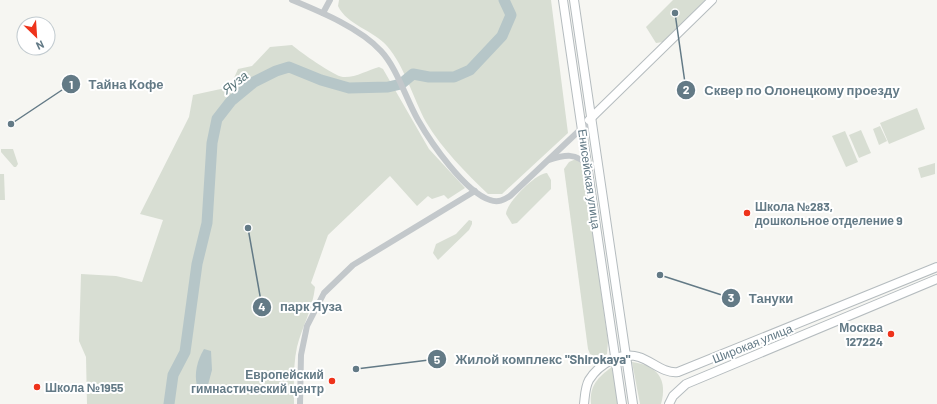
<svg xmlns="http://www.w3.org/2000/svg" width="937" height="404" viewBox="0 0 937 404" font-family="Barlow,sans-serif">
  <rect width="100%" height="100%" fill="#f6f6f2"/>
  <!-- green -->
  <g fill="#d8ded3">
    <path d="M 339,0 L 551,0 L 568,133 L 502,194 L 488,194 C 466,173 442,149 426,122 C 413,98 405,67 387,46 C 373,30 347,25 338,6 Z"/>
    <path d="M 673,0 L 705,0 L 663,42 L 656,43 L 646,27 Z"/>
    <path d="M 292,45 C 300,52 334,76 343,77 C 355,78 368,70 379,67 L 383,69 L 429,149 L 465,188 L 448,199 L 444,195 L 432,199 L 428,196 L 417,206 L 390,176 L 328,235 L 311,283 L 315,287 C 313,308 302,327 297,347 C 293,365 294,386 294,404 L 87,404 L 86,357 L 79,341 L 81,274 L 116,276 L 142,282 L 163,220 L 140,214 L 189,117 L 193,95 L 230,87 L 238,69 L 252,66 L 270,47 Z"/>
    <path d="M 917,108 L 925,129 L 889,144 L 880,123 Z"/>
    <path d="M 880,126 L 887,141 L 879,145 L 873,129 Z"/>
    <path d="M 861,130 L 871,153 L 859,158 L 849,135 Z"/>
    <path d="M 845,131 L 858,162 L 846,167 L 832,136 Z"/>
    <path d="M 1,149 L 13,149 L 18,164 L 16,167 L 14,167 L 1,152 Z"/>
    <path d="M 576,159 L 583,166 L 608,341 L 607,354 L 599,358 L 590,354 L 588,349 L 564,169 L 569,162 Z"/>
    <path d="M 935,163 L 935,174 L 921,178 L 918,168 Z"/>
    <path d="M 547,173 L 551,180 L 551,189 L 517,223 L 512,224 L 506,214 C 506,203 536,173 547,173 Z"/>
    <path d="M 0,174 L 4,174 L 5,200 L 0,200 Z"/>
    <path d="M 469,220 L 472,221 L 472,224 L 469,230 L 438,260 L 433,253 L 436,244 L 456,234 Z"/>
    <path d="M 632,362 C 657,365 668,379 661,404 L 640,404 Z"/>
    <path d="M 612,367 L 618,404 L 591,404 C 589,386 598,377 612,367 Z"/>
  </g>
  <!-- water -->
  <path fill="#b6c6c8" d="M 204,349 L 211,351 L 212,370 L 208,385 L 204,388 L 197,386 C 194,373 197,361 204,349 Z"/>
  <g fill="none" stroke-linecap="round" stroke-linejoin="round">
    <!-- river -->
    <path stroke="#b6c6c8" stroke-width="11" d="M 169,404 L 173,375 L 185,352 L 197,264 L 207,223 L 212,143 L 217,119 L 231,101 L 254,82 L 276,71 L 289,67 L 321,80 L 349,88 L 388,87 L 401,84 L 413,74 L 429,77 L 454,77 L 470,70 L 502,36 L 511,15 L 504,0"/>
    <defs>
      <g id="secondary">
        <path d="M 563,0 L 622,404"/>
        <path d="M 574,0 L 633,404"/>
        <path d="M 589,120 L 712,0"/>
        <path d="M 584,404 C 585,396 585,387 589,380 C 599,364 621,351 639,357 C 652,361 664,374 678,372 L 937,267"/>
        <path d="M 669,404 L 673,396 L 686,384 L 937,279"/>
      </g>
    </defs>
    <!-- secondary casing -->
    <use href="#secondary" stroke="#b5bcbf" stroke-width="10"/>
    <!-- street -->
    <g stroke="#c3c8cb" stroke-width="6">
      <path d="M 292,0 C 321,12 360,28 381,51 C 397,68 406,99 418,120 C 431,143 465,192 490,200 C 498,203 504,200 510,196 L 583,127 L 587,126 L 594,132"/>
      <path d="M 323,13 L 330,0"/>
      <path d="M 549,160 C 564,155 577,152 587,166"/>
      <path d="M 300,404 L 301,355 L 307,326 L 324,293 L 353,265 L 475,191"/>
    </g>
    <!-- secondary -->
    <use href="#secondary" stroke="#fff" stroke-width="8"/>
  </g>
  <!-- markers -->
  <g fill="#ee331b" stroke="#fff" stroke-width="1.5">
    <circle cx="747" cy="213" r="4"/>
    <circle cx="891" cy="334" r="4"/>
    <circle cx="332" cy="381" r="4"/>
    <circle cx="37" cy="387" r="4"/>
  </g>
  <g text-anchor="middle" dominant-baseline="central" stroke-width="4" stroke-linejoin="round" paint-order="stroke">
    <!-- street labels -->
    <g font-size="12" fill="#637a86" stroke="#fff">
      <text transform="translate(590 179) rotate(82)">Енисейская улица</text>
      <text transform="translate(752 343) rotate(-22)">Широкая улица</text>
    </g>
    <!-- poi labels -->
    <g font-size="12" font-weight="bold" fill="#637a86" stroke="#fff" text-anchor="start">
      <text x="755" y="206">Школа №283,<tspan x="755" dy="14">дошкольное отделение 9</tspan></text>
      <text x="883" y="327" text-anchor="end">Москва<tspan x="883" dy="14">127224</tspan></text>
      <text x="324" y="374" text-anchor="end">Европейский<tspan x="324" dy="14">гимнастический центр</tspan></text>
      <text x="45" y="387">Школа №1955</text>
    </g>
    <!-- water labels -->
    <g font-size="13" font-style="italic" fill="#5a767b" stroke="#fff">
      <text transform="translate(235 82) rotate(-38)">Яуза</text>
    </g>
  </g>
  <!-- callouts -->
  <path fill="none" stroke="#637a86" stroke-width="1.5" d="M11 124L71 84M675 13L686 90M660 275L731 298M248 228L262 307M356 369L437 359"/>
  <g fill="#637a86" stroke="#fff" stroke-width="1.5">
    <circle cx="11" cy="124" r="4"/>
    <circle cx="675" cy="13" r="4"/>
    <circle cx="660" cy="275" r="4"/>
    <circle cx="248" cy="228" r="4"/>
    <circle cx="356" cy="369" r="4"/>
    <circle cx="71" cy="84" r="10"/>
    <circle cx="686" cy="90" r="10"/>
    <circle cx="731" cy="298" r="10"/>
    <circle cx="262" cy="307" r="10"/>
    <circle cx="437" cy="359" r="10"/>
  </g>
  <g font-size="12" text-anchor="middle" font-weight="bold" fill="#fff">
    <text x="71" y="89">1</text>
    <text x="686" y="94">2</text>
    <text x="731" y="302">3</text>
    <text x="262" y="311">4</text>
    <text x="437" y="364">5</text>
  </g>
  <g font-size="13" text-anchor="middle" font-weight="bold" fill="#637a86" stroke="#fff" stroke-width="4" stroke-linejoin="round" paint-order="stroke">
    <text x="126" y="89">Тайна Кофе</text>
    <text x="802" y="95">Сквер по Олонецкому проезду</text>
    <text x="771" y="303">Тануки</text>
    <text x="311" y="311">парк Яуза</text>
    <text x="543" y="364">Жилой комплекс "Shirokaya"</text>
  </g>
  <!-- north arrow -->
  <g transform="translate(36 36) rotate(155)"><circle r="19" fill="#ffffff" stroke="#c1cacf"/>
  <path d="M0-3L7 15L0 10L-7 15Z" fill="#ee331b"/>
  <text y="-6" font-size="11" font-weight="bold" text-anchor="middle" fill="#637a86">N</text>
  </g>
</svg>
